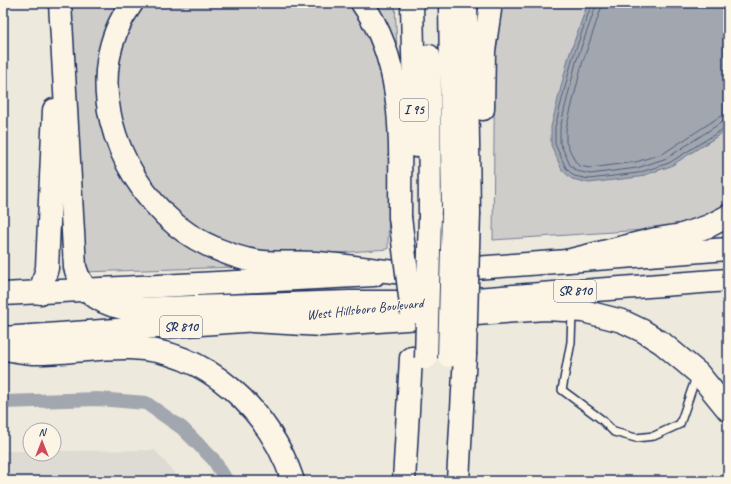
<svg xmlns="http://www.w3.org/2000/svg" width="731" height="484" viewBox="0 0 731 484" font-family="Caveat,sans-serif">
  <rect width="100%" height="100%" fill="#eee9dd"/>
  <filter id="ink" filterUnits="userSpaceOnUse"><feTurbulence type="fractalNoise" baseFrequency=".025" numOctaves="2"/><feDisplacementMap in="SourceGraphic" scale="8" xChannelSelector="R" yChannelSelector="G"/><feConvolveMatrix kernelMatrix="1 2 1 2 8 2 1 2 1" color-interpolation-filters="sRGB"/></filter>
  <g filter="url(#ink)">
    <!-- built -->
    <path fill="#dedbd4" d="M 155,450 L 181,481 L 3,481 L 3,451 L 30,451 L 30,454 L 54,454 L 54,451 Z"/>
    <!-- green -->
    <g fill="#cfcdca" stroke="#757e94">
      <path d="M 69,3 L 118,3 C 80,70 91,141 139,200 C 148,212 157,225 170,234 C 176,238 184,241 191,244 C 207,252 222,259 238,267 L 83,272 Z"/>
      <path d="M 141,3 L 355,3 L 380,58 L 390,128 L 388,249 C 343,252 297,259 253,250 C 237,247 222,239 207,232 L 204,236 L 163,203 L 124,141 L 114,59 Z"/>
      <path d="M 372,3 L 395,3 L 397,51 Z"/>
      <path d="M 498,3 L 588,3 L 568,59 L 701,147 L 728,129 L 728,204 L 703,217 L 658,229 L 493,240 L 495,32 Z"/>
    </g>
    <!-- water -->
    <path fill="#a2a7af" stroke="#6c778f" d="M 588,3 L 728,3 L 728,129 L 671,166 L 639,177 L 589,183 L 572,179 L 562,170 L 551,145 L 551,127 L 568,59 Z"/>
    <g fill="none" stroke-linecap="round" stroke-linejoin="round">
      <!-- shore -->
      <g stroke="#515f7e" stroke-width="1">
        <path d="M 592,3 L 572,60 L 555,127 L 555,144 L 566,168 L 574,176 L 589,179 L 638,173 L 669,163 L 728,126"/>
        <path d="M 597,3 L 576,62 L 560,128 L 560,143 L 570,165 L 577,171 L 590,174 L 637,168 L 667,158 L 722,122 L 728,121"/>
        <path d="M 603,3 L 582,64 L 566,129 L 566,142 L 575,161 L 579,166 L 590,168 L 636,162 L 664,153 L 719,117 L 728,115"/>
      </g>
      <!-- canal -->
      <path stroke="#a2a7af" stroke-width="14" d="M 3,402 L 98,399 L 146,403 L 182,428 L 213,459 L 227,481"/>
      <defs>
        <path id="service" d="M 572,314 L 571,342 L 562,390 L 601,419 L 614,432 L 636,438 L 654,436 L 680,424 L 696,377"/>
        <g id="primary">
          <path d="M 448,270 L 728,249"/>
          <path d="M 3,294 L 374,275"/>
          <path d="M 408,304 L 728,280"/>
          <path d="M 3,338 L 271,319"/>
        </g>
        <g id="motorway">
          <path d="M 60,3 L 75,267 C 82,294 105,307 132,309 L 349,302 L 423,302"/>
          <path d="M 132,3 C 80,74 114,173 176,225 C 193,239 214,249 235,256 C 264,266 287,261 316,263 C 345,265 374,270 403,273"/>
          <path d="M 362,3 C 406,65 400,144 400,217"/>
          <path d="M 412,3 L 415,146"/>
          <path d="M 450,3 L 453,213"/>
          <path d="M 466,3 L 469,213"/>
          <path d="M 429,56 L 430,216"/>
          <path d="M 483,109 L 484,51 L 491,3"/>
          <path d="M 567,261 L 656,239 L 682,235 L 709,226 L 728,216"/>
          <path d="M 40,293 L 47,268 L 54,110"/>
          <path d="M 252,321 L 322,325 L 545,309 L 583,311 L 622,321 L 643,331 L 662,343 L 698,373 L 728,410"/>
          <path d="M 3,349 C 14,350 25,353 36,353 C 67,353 99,347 130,348 C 207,350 270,411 293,481"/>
          <path d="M 404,481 L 411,358"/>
          <path d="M 458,481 L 465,355"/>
        </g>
      </defs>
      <!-- service casing -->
      <use href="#service" stroke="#1b2f5e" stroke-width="10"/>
      <!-- primary casing -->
      <use href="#primary" stroke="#1b2f5e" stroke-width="25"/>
      <!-- motorway casing -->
      <use href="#motorway" stroke="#1b2f5e" stroke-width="25"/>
      <!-- service -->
      <use href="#service" stroke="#fcf5e5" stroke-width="7"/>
      <!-- primary -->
      <use href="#primary" stroke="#fcf5e5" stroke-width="22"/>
      <!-- motorway -->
      <use href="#motorway" stroke="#fcf5e5" stroke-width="22"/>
      <defs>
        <g id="motorway-bridge">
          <path d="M 400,217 L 412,313"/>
          <path d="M 465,355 L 469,213"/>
          <path d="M 449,356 L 453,213"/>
          <path d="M 426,358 L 430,216"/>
        </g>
      </defs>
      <!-- motorway-bridge casing -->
      <use href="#motorway-bridge" stroke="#1b2f5e" stroke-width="25" stroke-linecap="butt"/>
      <!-- motorway-bridge -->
      <use href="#motorway-bridge" stroke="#fcf5e5" stroke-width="22"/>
    </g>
  </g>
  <g text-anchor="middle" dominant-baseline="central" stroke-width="3" stroke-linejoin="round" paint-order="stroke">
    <!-- shield labels -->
    <g fill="#fcf5e5" stroke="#5e6a86" stroke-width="1">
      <rect x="400" y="99" width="28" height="22" rx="3"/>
      <rect x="554" y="280" width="42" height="22" rx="3"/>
      <rect x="160" y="316" width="42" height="22" rx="3"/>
    </g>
    <g font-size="13" font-weight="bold" fill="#1b2f5e">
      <text x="414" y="110">I 95</text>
      <text x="575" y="291">SR 810</text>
      <text x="181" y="327">SR 810</text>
    </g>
    <!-- street labels -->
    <g font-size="14" fill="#1b2f5e" stroke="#fcf5e5">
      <text transform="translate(365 309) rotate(-6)">West Hillsboro Boulevard</text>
    </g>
  </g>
  <!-- margin -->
  <rect width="731" height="484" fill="none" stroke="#fcf5e5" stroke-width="16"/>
  <rect x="8" y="8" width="715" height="468" fill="none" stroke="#1b2f5e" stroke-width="1.5" filter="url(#ink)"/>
  <!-- north arrow -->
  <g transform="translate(42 442)"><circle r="19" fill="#fcf5e5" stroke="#a2a6af"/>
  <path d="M0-3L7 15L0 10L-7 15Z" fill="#d1495b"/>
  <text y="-6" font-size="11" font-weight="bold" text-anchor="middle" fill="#1b2f5e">N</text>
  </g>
</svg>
